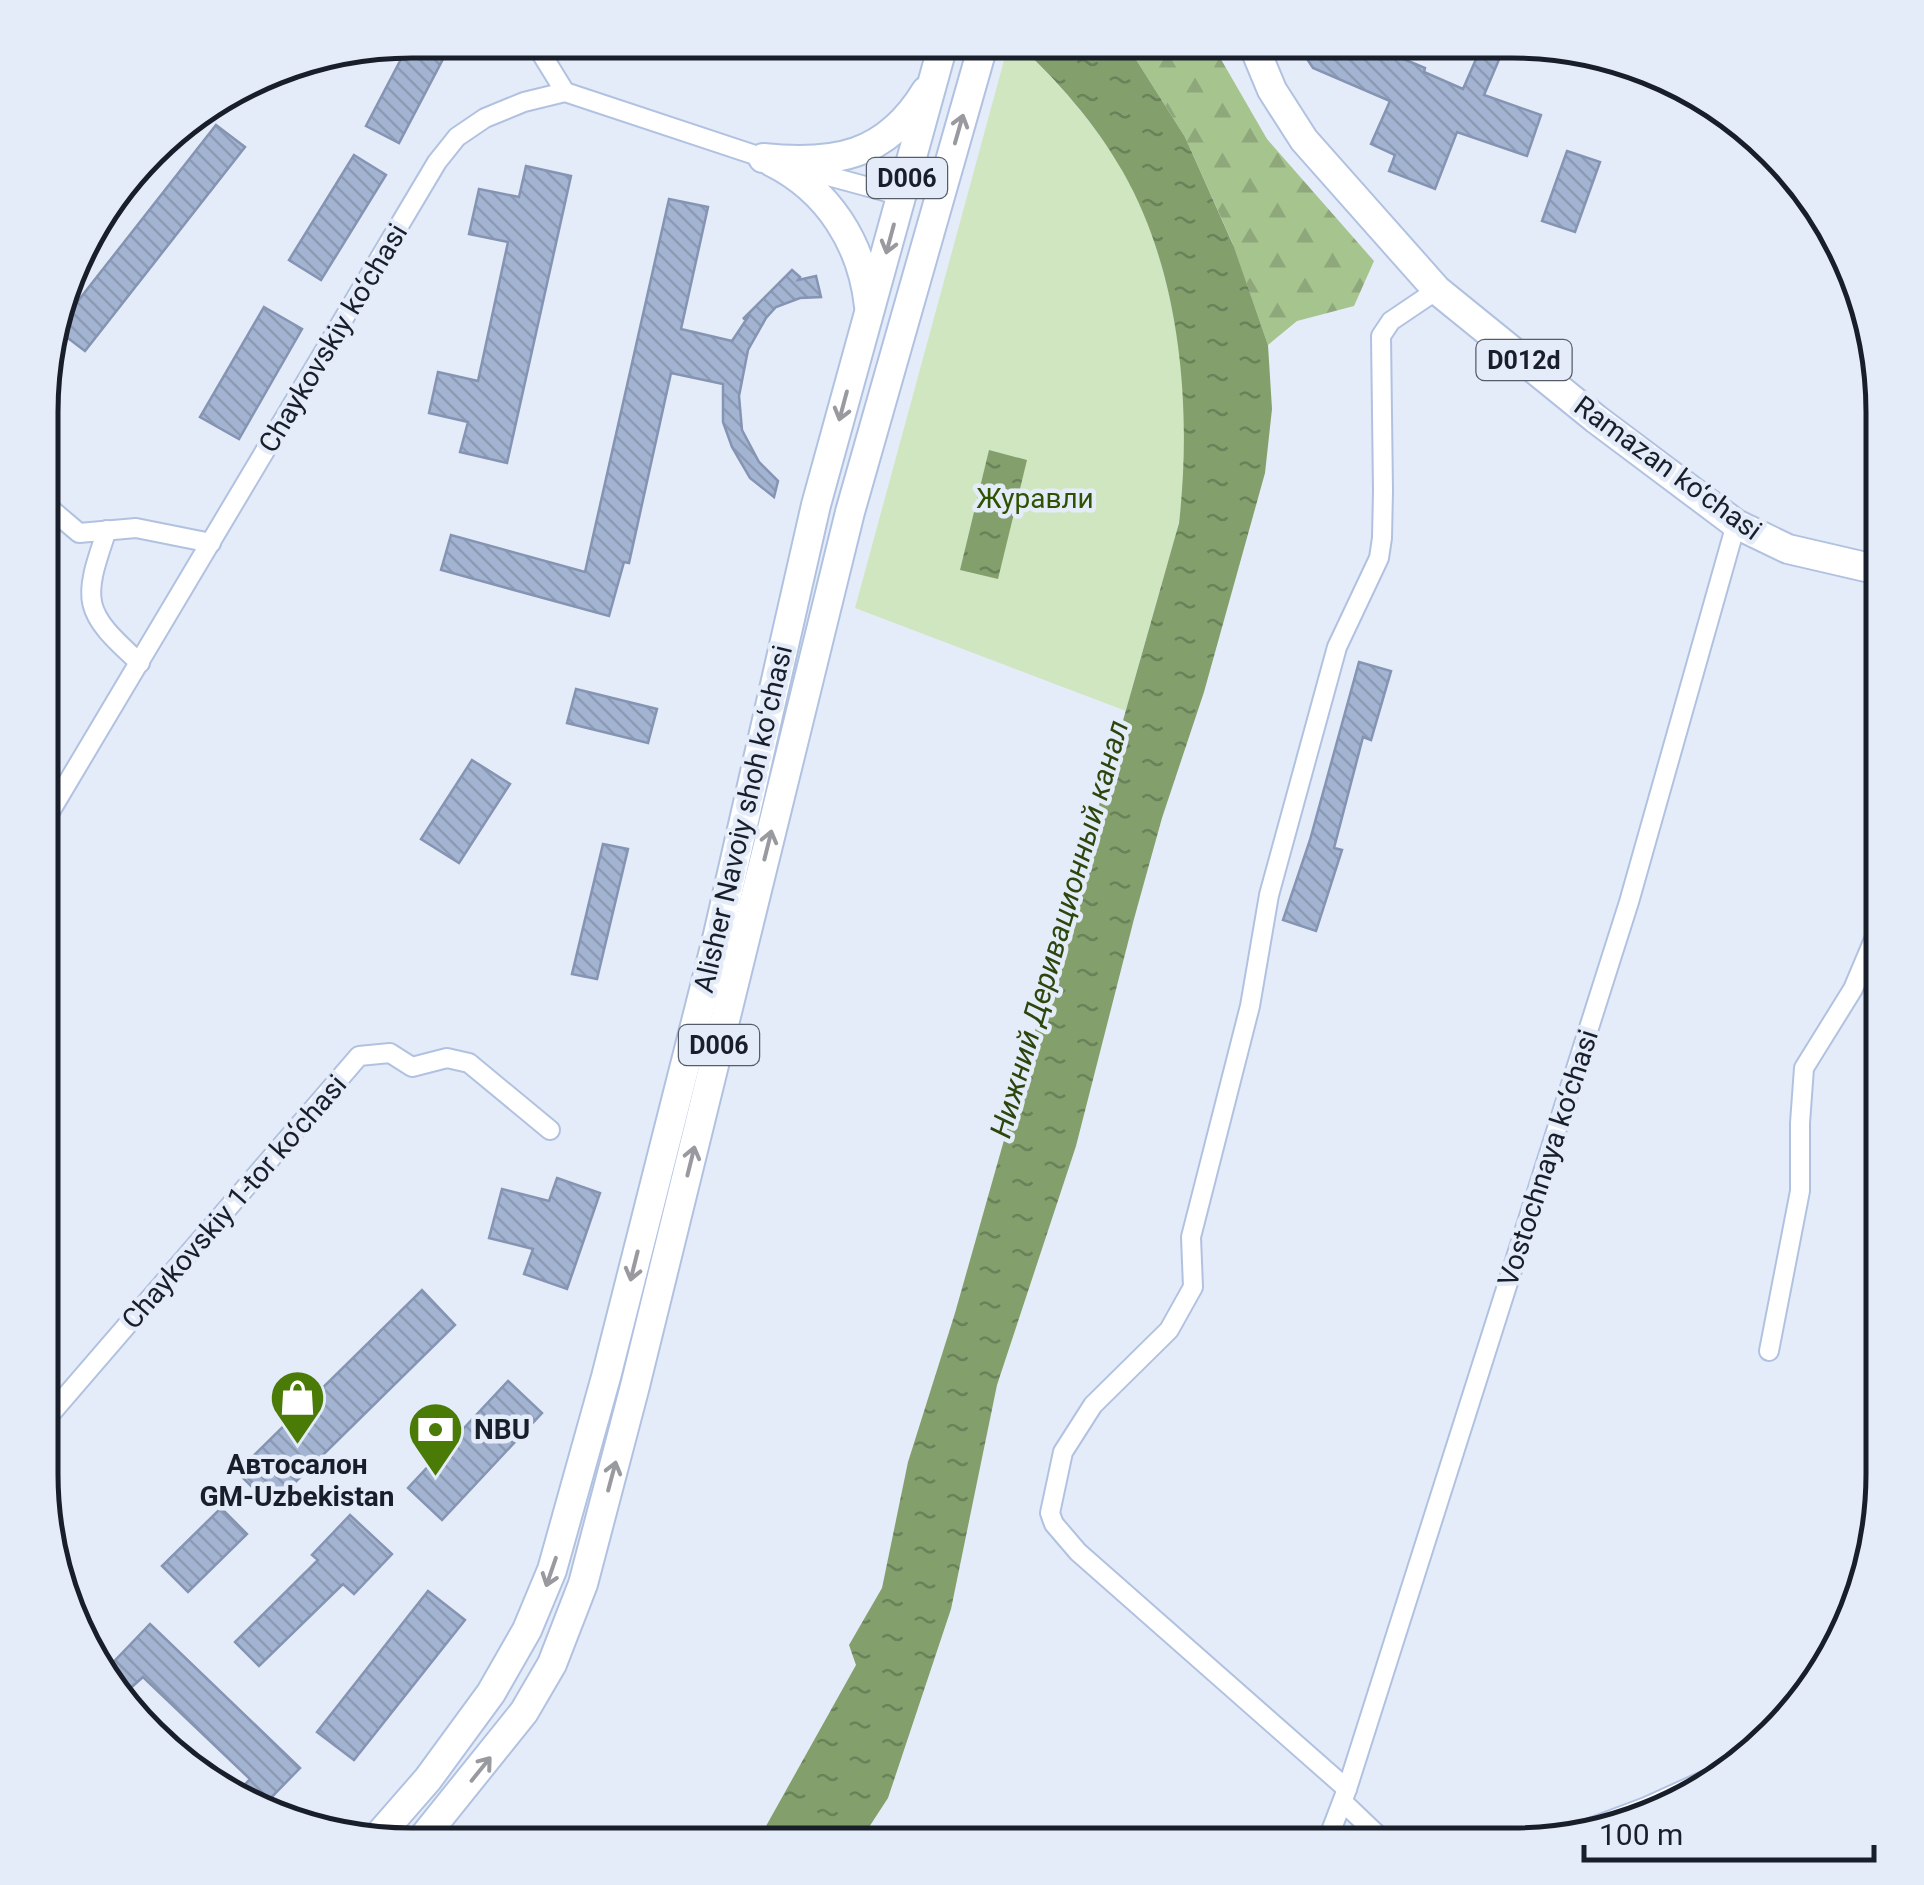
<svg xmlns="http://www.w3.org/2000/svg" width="1924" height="1885" viewBox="0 0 1924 1885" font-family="Roboto,sans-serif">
  <defs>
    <pattern id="forest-firs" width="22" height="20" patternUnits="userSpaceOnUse" patternTransform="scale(2.5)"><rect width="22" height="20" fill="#a6c48e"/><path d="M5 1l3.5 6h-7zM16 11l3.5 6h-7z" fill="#8ea87b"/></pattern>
    <pattern id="water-ripples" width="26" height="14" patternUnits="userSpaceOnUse" patternTransform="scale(2.5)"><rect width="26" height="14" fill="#83a06c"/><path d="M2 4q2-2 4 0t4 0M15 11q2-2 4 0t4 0" fill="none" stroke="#6a8259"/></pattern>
    <pattern id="building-back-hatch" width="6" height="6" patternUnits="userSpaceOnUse" patternTransform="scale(2.5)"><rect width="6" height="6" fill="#a3b4d2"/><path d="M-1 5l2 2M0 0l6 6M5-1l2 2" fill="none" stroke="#8c9ab4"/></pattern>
  </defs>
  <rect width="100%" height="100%" fill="#e5ecf9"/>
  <!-- forest -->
  <path fill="url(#forest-firs)" d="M 1125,42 L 1211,42 L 1267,139 L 1374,261 L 1354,306 L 1297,321 L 1268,345 L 1232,242 L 1185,137 Z"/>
  <!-- green -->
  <path fill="#d0e6c1" d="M 1009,42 L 1016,42 C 1057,80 1094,123 1123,171 C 1177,264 1196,415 1179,520 C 1175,542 1167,565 1161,586 C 1149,628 1137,670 1126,711 L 855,608 Z"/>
  <!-- water -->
  <g fill="url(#water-ripples)">
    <path d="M 1016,42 L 1125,42 L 1185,137 L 1234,247 L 1268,345 L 1272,409 L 1265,473 L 1204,692 L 1162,818 L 1134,919 L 1076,1146 L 997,1385 L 951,1609 L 888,1798 L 858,1844 L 756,1844 L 856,1665 L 849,1645 L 882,1588 L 908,1462 L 955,1313 L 1179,523 C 1192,409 1181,274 1123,172 C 1095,123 1057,80 1016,42 Z"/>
    <path d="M 989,450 L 1027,460 L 998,579 L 960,570 Z"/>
  </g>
  <!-- building -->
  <g fill="url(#building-back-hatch)" stroke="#8494b2" stroke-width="2.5">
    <path d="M 411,40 L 453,40 L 399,143 L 366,126 Z"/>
    <path d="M 1296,42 L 1366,43 L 1425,68 L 1424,72 L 1463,89 L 1483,43 L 1506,43 L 1484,95 L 1541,115 L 1527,156 L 1457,132 L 1435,189 L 1389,171 L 1395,155 L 1371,144 L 1390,101 L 1313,68 Z"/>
    <path d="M 216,125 L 245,147 L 85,351 L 56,329 Z"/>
    <path d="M 1567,151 L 1600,162 L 1575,232 L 1542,221 Z"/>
    <path d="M 354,155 L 386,175 L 321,280 L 289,260 Z"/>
    <path d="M 526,166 L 571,176 L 507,463 L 460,452 L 468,422 L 429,413 L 438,372 L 478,381 L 508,242 L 469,234 L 479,189 L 519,197 Z"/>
    <path d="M 669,199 L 708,207 L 681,329 L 732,341 L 748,317 L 743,319 L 792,270 L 800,277 L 798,280 L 816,276 L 821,297 L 800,298 L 776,307 L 766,318 L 748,350 L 739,396 L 742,430 L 759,462 L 778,481 L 774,497 L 750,478 L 732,447 L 723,422 L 723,384 L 671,373 L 629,563 L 624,562 L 609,616 L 441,570 L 451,535 L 585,572 Z"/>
    <path d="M 264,307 L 302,329 L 239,439 L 200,417 Z"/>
    <path d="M 1359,662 L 1391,671 L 1371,740 L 1363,737 L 1334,848 L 1342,850 L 1316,931 L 1283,920 L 1310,840 Z"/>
    <path d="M 576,689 L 657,709 L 648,743 L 567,723 Z"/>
    <path d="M 472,760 L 510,784 L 459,863 L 421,839 Z"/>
    <path d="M 603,844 L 628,849 L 597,979 L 572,974 Z"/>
    <path d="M 557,1178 L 600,1193 L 567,1289 L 524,1274 L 533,1249 L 489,1238 L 502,1189 L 549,1201 Z"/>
    <path d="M 422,1290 L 455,1325 L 271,1506 L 237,1472 Z"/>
    <path d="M 508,1381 L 542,1413 L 442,1520 L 408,1488 Z"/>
    <path d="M 221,1508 L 247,1534 L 188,1592 L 162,1566 Z"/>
    <path d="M 350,1515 L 392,1554 L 354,1594 L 343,1584 L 259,1666 L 235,1642 L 318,1560 L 312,1555 Z"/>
    <path d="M 428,1591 L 465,1620 L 354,1760 L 317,1732 Z"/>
    <path d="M 150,1624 L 300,1768 L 259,1810 L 247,1806 L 234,1796 L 250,1779 L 143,1677 L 117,1700 L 102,1674 Z"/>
  </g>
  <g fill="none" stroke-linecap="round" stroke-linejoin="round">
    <defs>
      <g id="street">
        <path d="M 533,40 L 565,92"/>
        <path d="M 795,167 L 902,196"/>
        <path d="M 46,505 L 79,533 L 136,528 L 211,543"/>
        <path d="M 107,530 C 82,602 82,611 140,663"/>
        <path d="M 44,822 L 437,162 L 457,137 L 485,118 L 524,102 L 565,92 L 770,160"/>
        <path d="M 1769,1351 L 1800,1191 L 1800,1123 L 1804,1068 L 1853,989 L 1883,918"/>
        <path d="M 41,1425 L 359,1056 L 390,1053 L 412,1067 L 447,1058 L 469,1063 L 550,1130"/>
        <path d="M 1347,1789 L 1078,1552 L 1054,1524 L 1050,1513 L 1063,1452 L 1093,1405 L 1169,1330 L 1193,1287 L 1191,1237 L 1250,1006 L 1269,895 L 1337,647 L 1379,558 L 1382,538 L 1383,491 L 1381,336 L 1391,321 L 1437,290"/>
        <path d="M 1343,1802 L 1387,1844"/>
        <path d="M 1566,1837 L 1646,1807 L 1743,1763"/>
        <path d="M 1326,1844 L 1347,1789 L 1629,902 L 1736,524"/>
      </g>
      <g id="primary">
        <path d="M 1252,42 L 1272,90 L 1304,140 L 1437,290 L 1596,419 L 1736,524 L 1788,549 L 1883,571"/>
        <path d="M 763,158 C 834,165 886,157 926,91"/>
        <path d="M 772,162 C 828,190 862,243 869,306"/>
        <path d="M 374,1841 L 428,1779 L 491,1693 L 527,1630 L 552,1570 L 606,1377 L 717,939 L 816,505 L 944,41"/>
        <path d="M 418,1844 L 524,1712 L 552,1664 L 583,1584 L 635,1386 L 850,512 L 984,42"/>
      </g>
    </defs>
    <!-- street casing -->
    <use href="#street" stroke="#b1c2e1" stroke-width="22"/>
    <!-- primary casing -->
    <use href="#primary" stroke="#b1c2e1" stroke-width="32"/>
    <!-- street -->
    <use href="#street" stroke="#fff" stroke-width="18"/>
    <!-- primary -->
    <use href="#primary" stroke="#fff" stroke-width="28"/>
  </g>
  <!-- one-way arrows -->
  <defs><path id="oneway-shaft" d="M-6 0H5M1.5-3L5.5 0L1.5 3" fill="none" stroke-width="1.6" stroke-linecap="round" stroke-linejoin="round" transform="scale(2.5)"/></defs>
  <g stroke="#989a9f">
    <use href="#oneway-shaft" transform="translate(959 129) rotate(-74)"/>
    <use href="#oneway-shaft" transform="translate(890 239) rotate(105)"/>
    <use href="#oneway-shaft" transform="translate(843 406) rotate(105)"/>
    <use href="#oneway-shaft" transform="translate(768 845) rotate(-76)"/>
    <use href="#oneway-shaft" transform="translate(691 1161) rotate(-76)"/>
    <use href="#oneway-shaft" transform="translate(634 1266) rotate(104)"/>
    <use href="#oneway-shaft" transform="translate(612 1476) rotate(-75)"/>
    <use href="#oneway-shaft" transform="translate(551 1572) rotate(109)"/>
    <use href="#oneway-shaft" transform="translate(481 1769) rotate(-51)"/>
  </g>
  <!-- icons -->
  <defs>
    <symbol id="shop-pin" viewBox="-11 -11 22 30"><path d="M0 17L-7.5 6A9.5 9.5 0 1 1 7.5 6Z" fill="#4a7b06" stroke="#e5ecf9"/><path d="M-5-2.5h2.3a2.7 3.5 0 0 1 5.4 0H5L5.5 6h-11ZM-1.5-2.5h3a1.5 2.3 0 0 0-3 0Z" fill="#fff"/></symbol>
    <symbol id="bank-pin" viewBox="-11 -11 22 30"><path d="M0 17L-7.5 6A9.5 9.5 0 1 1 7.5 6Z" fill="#4a7b06" stroke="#e5ecf9"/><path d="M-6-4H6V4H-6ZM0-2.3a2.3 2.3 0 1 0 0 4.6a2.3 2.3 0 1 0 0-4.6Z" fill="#fff"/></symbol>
  </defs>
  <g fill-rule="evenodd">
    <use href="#shop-pin" x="266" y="1366" width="63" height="86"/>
    <use href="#bank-pin" x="404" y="1398" width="63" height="86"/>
  </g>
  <g text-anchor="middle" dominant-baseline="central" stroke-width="9" stroke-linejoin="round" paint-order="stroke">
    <!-- shield labels -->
    <g fill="#e5ecf9" stroke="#565c68" stroke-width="2.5">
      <rect x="867" y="158" width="80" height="40" rx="8"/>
      <rect x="1476.5" y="340" width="95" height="40" rx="8"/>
      <rect x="679" y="1025" width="80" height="40" rx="8"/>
    </g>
    <g font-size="25" font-weight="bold" fill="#191f2a">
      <text x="907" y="178">D006</text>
      <text x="1524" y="360">D012d</text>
      <text x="719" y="1045">D006</text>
    </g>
    <!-- street labels -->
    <g font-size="28" fill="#191f2a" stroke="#e5ecf9">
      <text transform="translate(333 338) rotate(-59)">Chaykovskiy ko‘chasi</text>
      <text transform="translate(1668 468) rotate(36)">Ramazan ko‘chasi</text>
      <text transform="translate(743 819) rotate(-77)">Alisher Navoiy shoh koʻchasi</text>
      <text transform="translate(1548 1158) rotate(-72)">Vostochnaya ko‘chasi</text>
      <text transform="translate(234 1202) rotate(-49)">Chaykovskiy 1-tor ko‘chasi</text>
    </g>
    <!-- park labels -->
    <g font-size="28" fill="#2f5200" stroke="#e5ecf9">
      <text x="1035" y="498">Журавли</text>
    </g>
    <!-- poi labels -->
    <g font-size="28" font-weight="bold" fill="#191f2a" stroke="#e5ecf9" text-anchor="start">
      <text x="474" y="1429">NBU</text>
      <text x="297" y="1464" text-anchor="middle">Автосалон<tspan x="297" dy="32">GM-Uzbekistan</tspan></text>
    </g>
    <!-- water labels -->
    <g font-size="30" font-style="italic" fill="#2c470e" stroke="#e5ecf9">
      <text transform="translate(1059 929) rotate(-74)">Нижний Деривационный канал</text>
    </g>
  </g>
  <!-- crop -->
  <path d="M0 0H1924V1885H0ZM412 58H1512A354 354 0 0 1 1866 412V1474A354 354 0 0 1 1512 1828H412A354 354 0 0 1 58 1474V412A354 354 0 0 1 412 58Z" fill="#e5ecf9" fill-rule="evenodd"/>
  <path fill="none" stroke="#191f2a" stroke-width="5" d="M412 58H1512A354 354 0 0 1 1866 412V1474A354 354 0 0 1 1512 1828H412A354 354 0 0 1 58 1474V412A354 354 0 0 1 412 58Z"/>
  <!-- scale -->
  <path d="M1584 1845v15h290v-15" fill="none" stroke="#191f2a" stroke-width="5"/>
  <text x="1599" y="1845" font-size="30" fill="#191f2a" stroke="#e5ecf9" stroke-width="8" paint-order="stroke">100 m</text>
</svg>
